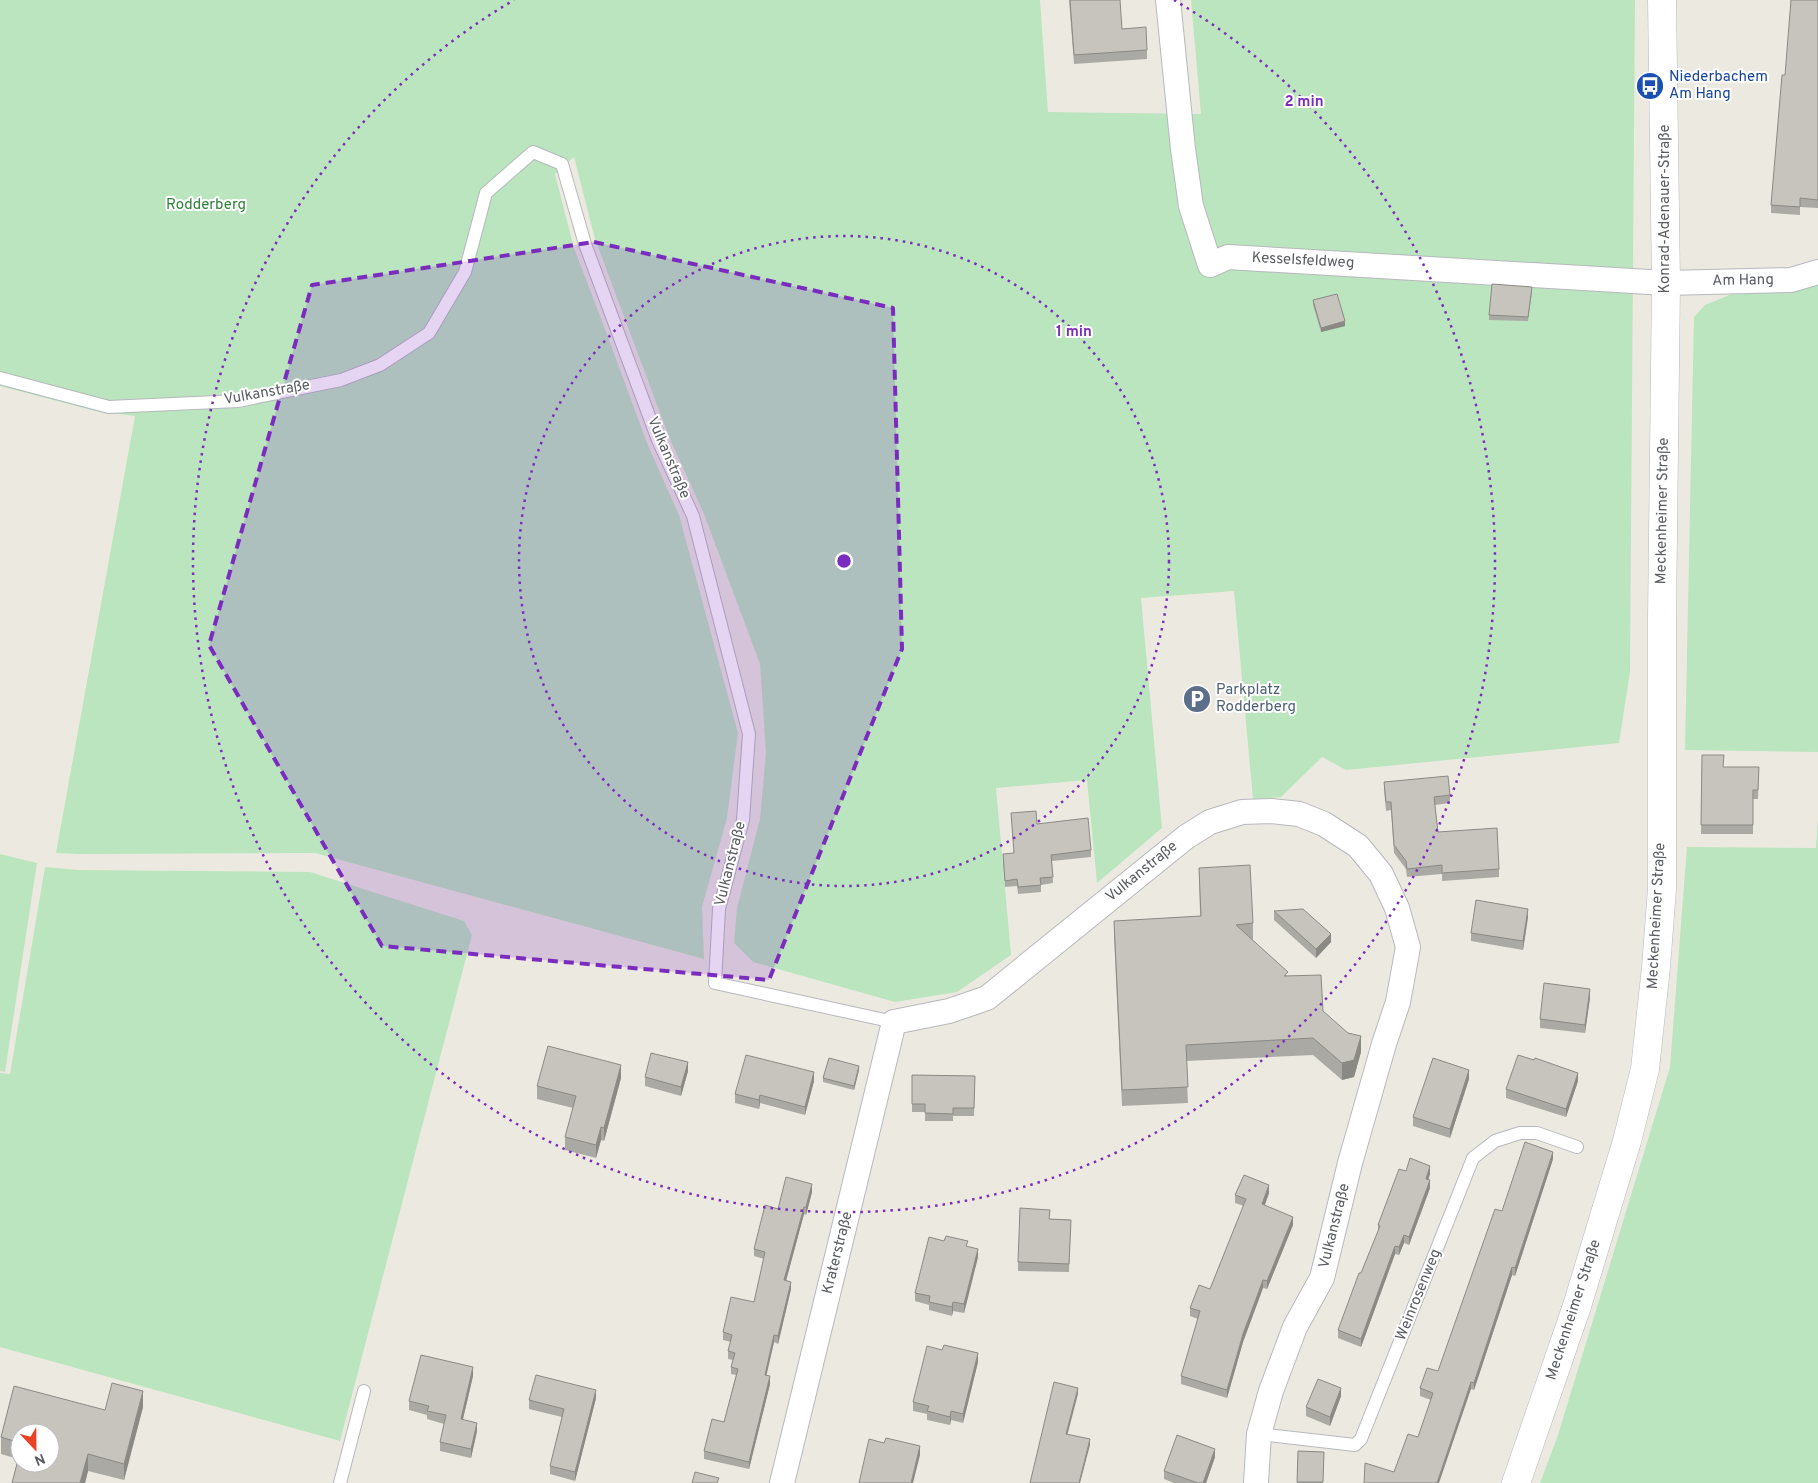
<svg xmlns="http://www.w3.org/2000/svg" width="1818" height="1483" viewBox="0 0 1818 1483" font-family="Overpass,sans-serif">
  <rect width="100%" height="100%" fill="#eceae0"/>
  <!-- green -->
  <g fill="#bbe5be">
    <path d="M 0,0 L 1040,0 L 1048,112 L 1201,114 L 1191,0 L 1635,0 L 1630,672 L 1619,743 L 1346,770 L 1322,757 L 1281,797 L 1253,799 L 1234,591 L 1141,598 L 1162,828 L 1097,883 L 1087,780 L 996,788 L 1011,955 L 957,992 L 895,1002 L 753,962 L 734,943 L 737,908 L 760,819 L 766,753 L 760,664 L 704,514 L 669,437 L 595,239 L 574,157 L 555,174 L 574,248 L 605,329 L 647,443 L 679,515 L 738,733 L 727,818 L 702,907 L 704,959 L 315,853 L 80,854 L 56,853 L 135,416 L 119,414 L 107,414 L 0,386 Z"/>
    <path d="M 1818,285 L 1818,752 L 1685,750 L 1694,317 L 1705,305 L 1732,294 Z"/>
    <path d="M 1818,818 L 1818,1483 L 1540,1483 L 1558,1435 L 1670,1067 L 1687,847 L 1816,848 Z"/>
    <path d="M 0,854 L 37,863 L 5,1072 L 0,1071 Z"/>
    <path d="M 45,867 L 79,870 L 310,872 L 464,921 L 472,935 L 340,1441 L 0,1347 L 0,1073 L 10,1074 Z"/>
  </g>
  <g fill="none" stroke-linecap="round" stroke-linejoin="round">
    <defs>
      <g id="lane">
        <path d="M 0,378 L 109,407 L 238,401 L 341,380 L 380,365 L 429,333 L 465,272 L 486,193 L 533,152 L 562,164 L 585,244 L 658,440 L 693,516 L 749,734 L 743,820 L 719,909 L 715,983 L 894,1022"/>
        <path d="M 1259,1434 L 1355,1445 L 1361,1439 L 1473,1158 L 1495,1141 L 1520,1133 L 1537,1133 L 1577,1147"/>
        <path d="M 340,1483 L 364,1391"/>
      </g>
      <g id="street">
        <path d="M 1168,0 L 1183,149 L 1191,206 L 1210,265 L 1228,257 L 1666,283 L 1791,280 L 1818,272"/>
        <path d="M 782,1483 L 894,1022 L 949,1011 L 987,998 L 1186,837 L 1210,822 L 1242,812 L 1271,811 L 1299,814 L 1324,824 L 1358,846 L 1381,874 L 1397,908 L 1408,947 L 1398,1002 L 1384,1044 L 1350,1163 L 1322,1278 L 1295,1327 L 1271,1391 L 1259,1434 L 1256,1483"/>
      </g>
      <path id="secondary" d="M 1516,1483 L 1577,1306 L 1627,1141 L 1645,1069 L 1656,967 L 1662,889 L 1662,619 L 1666,283 L 1662,0"/>
    </defs>
    <!-- lane casing -->
    <use href="#lane" stroke="#b6b8bd" stroke-width="14"/>
    <!-- street casing -->
    <use href="#street" stroke="#b6b8bd" stroke-width="26"/>
    <!-- secondary casing -->
    <use href="#secondary" stroke="#b6b9c0" stroke-width="29"/>
    <!-- lane -->
    <use href="#lane" stroke="#fff" stroke-width="12"/>
    <!-- street -->
    <use href="#street" stroke="#fff" stroke-width="24"/>
    <!-- secondary -->
    <use href="#secondary" stroke="#fff" stroke-width="28"/>
  </g>
  <!-- wall -->
  <g fill="#aba9a3" fill-rule="evenodd">
    <path d="M 1069,0 L 1122,29 L 1147,50 L 1147,59 L 1074,64 Z"/>
    <path d="M 1818,0 L 1818,208 L 1800,207 L 1800,215 L 1771,213 L 1771,205 L 1785,75 Z"/>
    <path d="M 1532,292 L 1528,321 L 1489,320 L 1489,315 Z"/>
    <path d="M 1313,300 L 1345,326 L 1321,332 L 1313,305 Z"/>
    <path d="M 1702,755 L 1723,767 L 1759,767 L 1758,799 L 1753,799 L 1753,834 L 1701,834 Z"/>
    <path d="M 1384,782 L 1450,795 L 1450,803 L 1435,805 L 1438,832 L 1499,869 L 1499,877 L 1442,881 L 1442,874 L 1407,877 L 1406,869 L 1394,853 L 1391,810 L 1386,811 L 1384,790 Z"/>
    <path d="M 1011,813 L 1037,824 L 1091,850 L 1091,857 L 1052,861 L 1053,883 L 1041,885 L 1041,892 L 1018,894 L 1017,886 L 1005,887 L 1003,861 L 1003,854 L 1014,853 Z"/>
    <path d="M 1199,868 L 1253,923 L 1253,940 L 1252,940 L 1361,1052 L 1354,1077 L 1342,1080 L 1313,1055 L 1186,1061 L 1188,1103 L 1122,1106 L 1114,937 L 1114,921 L 1200,916 Z"/>
    <path d="M 1274,911 L 1331,942 L 1316,958 L 1274,920 Z"/>
    <path d="M 1528,917 L 1523,950 L 1471,941 L 1471,933 Z"/>
    <path d="M 1590,998 L 1585,1033 L 1540,1028 L 1540,1019 Z"/>
    <path d="M 859,1070 L 854,1090 L 823,1082 L 823,1078 Z"/>
    <path d="M 688,1071 L 681,1096 L 645,1086 L 645,1077 Z"/>
    <path d="M 912,1075 L 975,1076 L 974,1116 L 953,1116 L 953,1121 L 925,1121 L 925,1112 L 912,1112 Z"/>
    <path d="M 621,1078 L 604,1141 L 601,1140 L 596,1158 L 565,1150 L 565,1137 L 573,1108 L 537,1099 L 537,1086 Z"/>
    <path d="M 1469,1079 L 1450,1138 L 1413,1126 L 1413,1117 Z"/>
    <path d="M 814,1081 L 805,1115 L 760,1103 L 759,1109 L 735,1103 L 735,1094 Z"/>
    <path d="M 1578,1081 L 1566,1117 L 1506,1098 L 1506,1089 Z"/>
    <path d="M 1553,1159 L 1515,1276 L 1512,1275 L 1474,1390 L 1471,1389 L 1394,1472 L 1418,1437 L 1431,1400 L 1420,1396 L 1420,1388 L 1438,1371 L 1502,1211 Z"/>
    <path d="M 1406,1171 L 1430,1174 L 1428,1180 L 1430,1188 L 1409,1245 L 1404,1243 L 1399,1255 L 1395,1254 L 1361,1347 L 1338,1338 L 1338,1330 L 1378,1232 L 1378,1225 Z"/>
    <path d="M 812,1192 L 806,1215 L 804,1214 L 786,1281 L 791,1289 L 778,1344 L 774,1342 L 766,1375 L 770,1384 L 749,1469 L 704,1459 L 704,1451 L 724,1422 L 736,1375 L 731,1374 L 731,1367 L 733,1360 L 728,1359 L 728,1351 L 731,1342 L 723,1340 L 723,1332 L 754,1302 L 764,1259 L 754,1256 L 754,1249 Z"/>
    <path d="M 1269,1193 L 1265,1205 L 1293,1225 L 1267,1289 L 1263,1288 L 1243,1342 L 1227,1398 L 1181,1384 L 1181,1376 L 1198,1319 L 1190,1316 L 1190,1308 L 1210,1289 L 1244,1206 L 1235,1203 L 1235,1195 Z"/>
    <path d="M 1049,1219 L 1071,1220 L 1069,1272 L 1018,1271 L 1018,1262 Z"/>
    <path d="M 968,1247 L 978,1257 L 964,1313 L 953,1311 L 952,1316 L 929,1310 L 929,1305 L 915,1301 L 915,1293 Z"/>
    <path d="M 978,1362 L 963,1423 L 951,1420 L 950,1425 L 927,1420 L 927,1414 L 913,1411 L 913,1402 Z"/>
    <path d="M 473,1376 L 463,1419 L 477,1431 L 471,1458 L 440,1451 L 440,1442 L 444,1424 L 427,1419 L 427,1415 L 409,1410 L 409,1401 Z"/>
    <path d="M 1341,1396 L 1330,1426 L 1306,1416 L 1306,1407 Z"/>
    <path d="M 596,1398 L 575,1481 L 550,1474 L 550,1466 L 562,1417 L 529,1409 L 529,1400 Z"/>
    <path d="M 143,1407 L 124,1480 L 88,1471 L 85,1483 L 12,1483 L 18,1459 L 1,1454 L 1,1437 L 105,1410 ZM 20,1433 L 50,1433 L 20,1463 Z"/>
    <path d="M 1298,1451 L 1324,1452 L 1323,1483 L 1297,1483 Z"/>
    <path d="M 1215,1457 L 1206,1483 L 1174,1483 L 1164,1479 L 1164,1471 Z"/>
  </g>
  <!-- shaded-wall -->
  <g fill="#8b8984">
    <path d="M 1345,321 L 1345,326 L 1321,332 L 1321,328 Z"/>
    <path d="M 1528,909 L 1528,917 L 1523,950 L 1523,941 Z"/>
    <path d="M 1331,934 L 1331,942 L 1316,958 L 1316,949 Z"/>
    <path d="M 1590,989 L 1590,998 L 1585,1033 L 1585,1025 Z"/>
    <path d="M 1361,1036 L 1361,1052 L 1354,1077 L 1342,1080 L 1342,1063 Z"/>
    <path d="M 688,1062 L 688,1071 L 681,1096 L 681,1087 Z"/>
    <path d="M 621,1065 L 621,1078 L 604,1141 L 604,1128 Z"/>
    <path d="M 859,1066 L 859,1070 L 854,1090 L 854,1086 Z"/>
    <path d="M 1469,1070 L 1469,1079 L 1450,1138 L 1450,1129 Z"/>
    <path d="M 814,1072 L 814,1081 L 805,1115 L 805,1107 Z"/>
    <path d="M 1578,1073 L 1578,1081 L 1566,1117 L 1566,1109 Z"/>
    <path d="M 760,1095 L 760,1103 L 759,1109 L 759,1100 Z"/>
    <path d="M 601,1127 L 601,1140 L 596,1158 L 596,1145 Z"/>
    <path d="M 1553,1152 L 1553,1159 L 1515,1276 L 1515,1268 Z"/>
    <path d="M 1430,1166 L 1430,1174 L 1426,1187 L 1426,1179 Z"/>
    <path d="M 1430,1180 L 1430,1188 L 1409,1245 L 1409,1237 Z"/>
    <path d="M 812,1184 L 812,1192 L 806,1215 L 806,1207 Z"/>
    <path d="M 1269,1185 L 1269,1193 L 1262,1212 L 1262,1204 Z"/>
    <path d="M 804,1207 L 804,1214 L 784,1288 L 784,1280 Z"/>
    <path d="M 1293,1217 L 1293,1225 L 1267,1289 L 1267,1281 Z"/>
    <path d="M 1404,1235 L 1404,1243 L 1399,1255 L 1399,1247 Z"/>
    <path d="M 1395,1246 L 1395,1254 L 1361,1347 L 1361,1339 Z"/>
    <path d="M 978,1249 L 978,1257 L 964,1313 L 964,1304 Z"/>
    <path d="M 1512,1267 L 1512,1275 L 1474,1390 L 1474,1383 Z"/>
    <path d="M 1263,1280 L 1263,1288 L 1243,1342 L 1227,1398 L 1227,1390 L 1243,1334 Z"/>
    <path d="M 791,1282 L 791,1289 L 778,1344 L 778,1336 Z"/>
    <path d="M 953,1302 L 953,1311 L 952,1316 L 952,1307 Z"/>
    <path d="M 774,1335 L 774,1342 L 765,1382 L 765,1375 Z"/>
    <path d="M 978,1353 L 978,1362 L 963,1423 L 963,1414 Z"/>
    <path d="M 473,1367 L 473,1376 L 461,1427 L 461,1419 Z"/>
    <path d="M 770,1376 L 770,1384 L 749,1469 L 749,1462 Z"/>
    <path d="M 1471,1382 L 1471,1389 L 1439,1483 L 1437,1483 Z"/>
    <path d="M 1078,1388 L 1078,1394 L 1066,1440 L 1066,1434 Z"/>
    <path d="M 1341,1388 L 1341,1396 L 1330,1426 L 1330,1417 Z"/>
    <path d="M 596,1390 L 596,1398 L 575,1481 L 575,1472 Z"/>
    <path d="M 143,1391 L 143,1407 L 124,1480 L 124,1464 Z"/>
    <path d="M 951,1411 L 951,1420 L 950,1425 L 950,1417 Z"/>
    <path d="M 477,1423 L 477,1431 L 471,1458 L 471,1449 Z"/>
    <path d="M 1090,1439 L 1090,1445 L 1080,1483 L 1079,1483 Z"/>
    <path d="M 920,1446 L 920,1455 L 913,1483 L 911,1483 Z"/>
    <path d="M 1215,1449 L 1215,1457 L 1206,1483 L 1203,1483 Z"/>
    <path d="M 88,1454 L 88,1471 L 85,1483 L 80,1483 Z"/>
  </g>
  <!-- building -->
  <g fill="#c7c4bd" stroke="#8b8984">
    <path d="M 1070,0 L 1120,0 L 1122,29 L 1146,27 L 1147,50 L 1074,55 Z"/>
    <path d="M 1791,0 L 1818,0 L 1818,200 L 1800,198 L 1800,207 L 1771,205 L 1782,75 L 1785,75 Z"/>
    <path d="M 1492,284 L 1532,287 L 1528,317 L 1489,315 Z"/>
    <path d="M 1337,294 L 1345,321 L 1321,328 L 1313,300 Z"/>
    <path d="M 1702,755 L 1724,755 L 1723,767 L 1759,767 L 1758,790 L 1753,790 L 1753,825 L 1701,825 Z"/>
    <path d="M 1448,776 L 1450,795 L 1434,797 L 1438,832 L 1497,828 L 1499,869 L 1442,873 L 1442,865 L 1407,869 L 1406,861 L 1394,845 L 1391,802 L 1386,802 L 1384,782 Z"/>
    <path d="M 1036,811 L 1037,824 L 1088,818 L 1091,850 L 1051,855 L 1053,877 L 1040,878 L 1041,885 L 1018,887 L 1017,879 L 1005,881 L 1003,854 L 1014,853 L 1011,813 Z"/>
    <path d="M 1250,865 L 1253,923 L 1236,925 L 1288,972 L 1284,976 L 1321,975 L 1323,1011 L 1348,1033 L 1361,1036 L 1354,1060 L 1342,1063 L 1313,1038 L 1186,1045 L 1188,1087 L 1122,1090 L 1114,921 L 1201,916 L 1199,868 Z"/>
    <path d="M 1476,900 L 1528,909 L 1523,941 L 1471,933 Z"/>
    <path d="M 1303,909 L 1331,934 L 1316,949 L 1274,911 Z"/>
    <path d="M 1544,983 L 1590,989 L 1585,1025 L 1540,1019 Z"/>
    <path d="M 548,1046 L 621,1065 L 604,1128 L 601,1127 L 596,1145 L 565,1137 L 576,1096 L 537,1086 Z"/>
    <path d="M 651,1053 L 688,1062 L 681,1087 L 645,1077 Z"/>
    <path d="M 746,1055 L 814,1072 L 805,1107 L 760,1095 L 759,1100 L 735,1094 Z"/>
    <path d="M 1518,1055 L 1534,1060 L 1535,1058 L 1578,1073 L 1566,1109 L 1506,1089 Z"/>
    <path d="M 829,1058 L 859,1066 L 854,1086 L 823,1078 Z"/>
    <path d="M 1433,1058 L 1469,1070 L 1450,1129 L 1413,1117 Z"/>
    <path d="M 912,1075 L 975,1076 L 974,1108 L 953,1108 L 953,1114 L 925,1113 L 925,1104 L 912,1104 Z"/>
    <path d="M 1525,1142 L 1553,1152 L 1515,1268 L 1512,1267 L 1474,1383 L 1471,1382 L 1437,1483 L 1364,1483 L 1365,1463 L 1394,1472 L 1408,1434 L 1418,1437 L 1433,1393 L 1420,1388 L 1427,1368 L 1438,1371 L 1495,1209 L 1502,1211 Z"/>
    <path d="M 1410,1158 L 1430,1166 L 1426,1179 L 1430,1180 L 1409,1237 L 1404,1235 L 1399,1247 L 1395,1246 L 1361,1339 L 1338,1330 L 1359,1273 L 1361,1273 L 1380,1226 L 1378,1225 L 1399,1169 L 1406,1171 Z"/>
    <path d="M 1244,1175 L 1269,1185 L 1262,1204 L 1293,1217 L 1267,1281 L 1263,1280 L 1243,1334 L 1227,1390 L 1181,1376 L 1200,1311 L 1190,1308 L 1199,1285 L 1210,1289 L 1246,1199 L 1235,1195 Z"/>
    <path d="M 786,1177 L 812,1184 L 806,1207 L 804,1207 L 784,1280 L 791,1282 L 778,1336 L 774,1335 L 765,1375 L 770,1376 L 749,1462 L 704,1451 L 712,1419 L 724,1422 L 738,1369 L 731,1367 L 735,1353 L 728,1351 L 732,1335 L 723,1332 L 731,1297 L 754,1302 L 765,1252 L 754,1249 L 765,1205 L 778,1209 Z"/>
    <path d="M 1020,1208 L 1050,1210 L 1049,1219 L 1071,1220 L 1069,1264 L 1018,1262 Z"/>
    <path d="M 946,1236 L 968,1241 L 966,1246 L 978,1249 L 964,1304 L 953,1302 L 952,1307 L 929,1302 L 930,1296 L 915,1293 L 929,1237 L 944,1241 Z"/>
    <path d="M 944,1345 L 978,1353 L 963,1414 L 951,1411 L 950,1417 L 927,1411 L 929,1406 L 913,1402 L 927,1346 L 942,1350 Z"/>
    <path d="M 421,1355 L 473,1367 L 461,1419 L 477,1423 L 471,1449 L 440,1442 L 446,1415 L 427,1411 L 429,1406 L 409,1401 Z"/>
    <path d="M 536,1375 L 596,1390 L 575,1472 L 550,1466 L 564,1409 L 529,1400 Z"/>
    <path d="M 1318,1379 L 1341,1388 L 1330,1417 L 1306,1407 Z"/>
    <path d="M 1054,1382 L 1078,1388 L 1066,1434 L 1090,1439 L 1079,1483 L 1030,1483 Z"/>
    <path d="M 112,1383 L 143,1391 L 124,1464 L 88,1454 L 80,1483 L 12,1483 L 20,1452 L 20,1463 L 50,1463 L 50,1433 L 20,1433 L 20,1443 L 1,1437 L 14,1386 L 105,1410 Z"/>
    <path d="M 1177,1435 L 1215,1449 L 1203,1483 L 1198,1483 L 1164,1471 Z"/>
    <path d="M 886,1438 L 920,1446 L 911,1483 L 859,1483 L 869,1439 L 884,1443 Z"/>
    <path d="M 1298,1451 L 1324,1452 L 1323,1482 L 1297,1482 Z"/>
    <path d="M 695,1472 L 719,1478 L 717,1483 L 692,1483 Z"/>
  </g>
  <!-- marked area -->
  <path fill="#7b2cbf" fill-opacity="0.2" stroke="#7b2cbf" stroke-width="4" stroke-dasharray="10 6" stroke-linejoin="round" d="M 594,242 L 893,308 L 902,649 L 769,980 L 382,946 L 209,645 L 312,285 Z"/>
  <!-- distance rings -->
  <g fill="none" stroke="#7b2cbf" stroke-width="2.5" stroke-dasharray="2.5 5">
    <circle cx="844" cy="561" r="325"/>
    <path d="M1174 0A651 651 0 1 1 514 0"/>
  </g>
  <!-- icons -->
  <defs>
    <symbol id="bus-disc" viewBox="-11 -11 22 22"><circle r="9.5" fill="#1a4fb4" stroke="#fff"/><path d="M-5-6H5V4H4V6H2V4H-2V6H-4V4H-5ZM-3.5-4V0h7V-4ZM-3.5 1.2v1.5H-2V1.2ZM2 1.2v1.5H3.5V1.2Z" fill="#fff"/></symbol>
    <symbol id="parking-disc" viewBox="-11 -11 22 22"><circle r="9.5" fill="#5c6f8a" stroke="#fff"/><path d="M-3.5-5.5H1a3.5 3.5 0 0 1 0 7H-1V5.5H-3.5ZM-1-3.4V-.6H.8a1.4 1.4 0 0 0 0-2.8Z" fill="#fff"/></symbol>
  </defs>
  <g fill-rule="evenodd">
    <use href="#bus-disc" x="1634" y="70" width="32" height="32"/>
    <use href="#parking-disc" x="1181" y="683" width="32" height="32"/>
  </g>
  <g text-anchor="middle" dominant-baseline="central" stroke-width="4" stroke-linejoin="round" paint-order="stroke">
    <!-- transit labels -->
    <g font-size="15" fill="#164399" stroke="#fff" text-anchor="start">
      <text x="1669" y="77">Niederbachem<tspan x="1669" dy="17">Am Hang</tspan></text>
    </g>
    <!-- park labels -->
    <g font-size="15" fill="#31813a" stroke="#fff">
      <text x="206" y="205">Rodderberg</text>
    </g>
    <!-- street labels -->
    <g font-size="15" fill="#595c62" stroke="#fff">
      <text transform="translate(1665 209) rotate(-90)">Konrad-Adenauer-Straße</text>
      <text transform="translate(1303 261) rotate(3)">Kesselsfeldweg</text>
      <text transform="translate(1743 281) rotate(-1)">Am Hang</text>
      <text transform="translate(267 393) rotate(-10)">Vulkanstraße</text>
      <text transform="translate(668 458) rotate(67)">Vulkanstraße</text>
      <text transform="translate(1663 511) rotate(-89)">Meckenheimer Straße</text>
      <text transform="translate(731 864) rotate(-76)">Vulkanstraße</text>
      <text transform="translate(1142 872) rotate(-39)">Vulkanstraße</text>
      <text transform="translate(1657 916) rotate(-87)">Meckenheimer Straße</text>
      <text transform="translate(1335 1226) rotate(-76)">Vulkanstraße</text>
      <text transform="translate(838 1253) rotate(-76)">Kraterstraße</text>
      <text transform="translate(1419 1295) rotate(-68)">Weinrosenweg</text>
      <text transform="translate(1574 1310) rotate(-72)">Meckenheimer Straße</text>
    </g>
    <!-- service labels -->
    <g font-size="15" fill="#4e5e75" stroke="#fff" text-anchor="start">
      <text x="1216" y="690">Parkplatz<tspan x="1216" dy="17">Rodderberg</tspan></text>
    </g>
  </g>
  <circle cx="844" cy="561" r="8" fill="#7b2cbf" stroke="#fff" stroke-width="2.5"/>
  <g font-size="15" text-anchor="middle" font-weight="bold" fill="#7b2cbf" stroke="#fff" stroke-width="4" stroke-linejoin="round" paint-order="stroke">
    <text x="1304" y="106">2 min</text>
    <text x="1074" y="336">1 min</text>
  </g>
  <!-- north arrow -->
  <g transform="translate(35 1448) rotate(158)"><circle r="24" fill="#ffffff" stroke="#bdbec0"/>
  <path d="M0-4L9 19L0 12L-9 19Z" fill="#ed4126"/>
  <text y="-8" font-size="14" font-weight="bold" text-anchor="middle" fill="#595c62">N</text>
  </g>
</svg>
